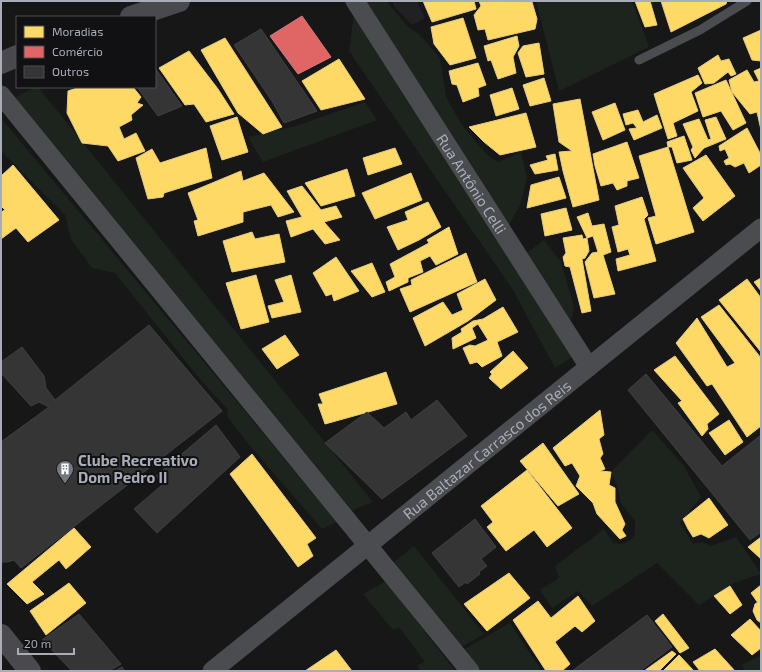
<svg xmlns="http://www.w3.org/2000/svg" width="762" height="672" viewBox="0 0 762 672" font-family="'Exo 2',sans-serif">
  <rect width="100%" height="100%" fill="#171717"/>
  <!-- built -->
  <path fill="#212123" d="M 393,1 L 417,1 L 425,18 L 412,25 L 393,5 Z"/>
  <!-- green -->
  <g fill="#1d241e">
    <path d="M 359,1 L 388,1 L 388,3 L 408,27 L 419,34 L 440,58 L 446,97 L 462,125 L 480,147 L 490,157 L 498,162 L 521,152 L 527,178 L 520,205 L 508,227 Z"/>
    <path d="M 536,1 L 632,1 L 649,47 L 559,91 Z"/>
    <path d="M 354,14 L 572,357 L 555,368 L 513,290 L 349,51 Z"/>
    <path d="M 35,87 L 38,87 L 373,502 L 344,514 L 1,105 Z"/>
    <path d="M 365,102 L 377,120 L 263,162 L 248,137 L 296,126 Z"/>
    <path d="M 1,118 L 337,522 L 322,529 L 250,446 L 227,416 L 228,410 L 199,378 L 115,273 L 92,268 L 71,239 L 65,215 L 1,151 Z"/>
    <path d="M 544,240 L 561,262 L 568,286 L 574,306 L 570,326 L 523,256 Z"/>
    <path d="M 652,430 L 684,466 L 701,497 L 680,523 L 693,544 L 702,542 L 710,546 L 736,537 L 761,574 L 734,583 L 699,605 L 657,563 L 592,606 L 578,591 L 552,608 L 540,590 L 559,578 L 555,566 L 604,529 L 613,543 L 623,544 L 632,539 L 635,534 L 635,521 L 621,503 L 618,488 L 611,472 Z"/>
    <path d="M 414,546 L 484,634 L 454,651 L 388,567 Z"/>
    <path d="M 386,581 L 455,671 L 421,671 L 417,665 L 425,662 L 400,628 L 392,629 L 363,594 Z"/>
    <path d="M 510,623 L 542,671 L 469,671 L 456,654 Z"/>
    <path d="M 759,656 L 761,660 L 761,671 L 745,671 L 742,665 Z"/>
  </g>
  <!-- homes -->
  <g fill="#ffd966" stroke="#e5cc7f">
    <path d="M 423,1 L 474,1 L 476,9 L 432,22 Z"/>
    <path d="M 479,1 L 532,2 L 537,19 L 535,29 L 488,40 L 485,29 L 478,30 L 474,15 L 481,6 Z"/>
    <path d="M 635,1 L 650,1 L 657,25 L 645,27 Z"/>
    <path d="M 661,1 L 727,1 L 726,4 L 671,32 Z"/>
    <path d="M 463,18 L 476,58 L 450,65 L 434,44 L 431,27 Z"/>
    <path d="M 761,30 L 761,61 L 752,60 L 743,38 Z"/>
    <path d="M 517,36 L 519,46 L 513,57 L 516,73 L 498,79 L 491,60 L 488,61 L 484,46 Z"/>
    <path d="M 225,38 L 282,127 L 263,134 L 238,113 L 201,50 Z"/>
    <path d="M 539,43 L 544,74 L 526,77 L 518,53 L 523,46 Z"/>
    <path d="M 189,51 L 218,89 L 234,114 L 206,122 L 194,104 L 185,105 L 159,68 Z"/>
    <path d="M 718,55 L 721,61 L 729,59 L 736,74 L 731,76 L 728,72 L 714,83 L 705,84 L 698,68 Z"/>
    <path d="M 339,59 L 365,99 L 321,110 L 302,81 Z"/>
    <path d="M 478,63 L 486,85 L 478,88 L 479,96 L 463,102 L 457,85 L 452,84 L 449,71 Z"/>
    <path d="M 761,68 L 761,130 L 757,112 L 750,114 L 732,92 L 729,80 L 747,70 L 754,82 L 759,81 L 754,71 Z"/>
    <path d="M 698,75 L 702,83 L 691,92 L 698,111 L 673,123 L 677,136 L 668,139 L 654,94 Z"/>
    <path d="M 544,78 L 551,101 L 530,106 L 523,85 Z"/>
    <path d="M 726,80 L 746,123 L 733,130 L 721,111 L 703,117 L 695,93 Z"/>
    <path d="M 80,87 L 133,87 L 141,97 L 137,103 L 143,105 L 131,115 L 132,120 L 119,127 L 124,139 L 136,133 L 145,151 L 118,161 L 108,146 L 82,143 L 67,113 L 68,91 Z"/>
    <path d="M 512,88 L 519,109 L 496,116 L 490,95 Z"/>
    <path d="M 580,99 L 599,200 L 573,207 L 563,171 L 559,152 L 572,151 L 559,142 L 553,104 Z"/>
    <path d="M 615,103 L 625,130 L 603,140 L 592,112 Z"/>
    <path d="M 638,110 L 643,122 L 657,115 L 662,128 L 634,140 L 629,129 L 637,128 L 633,123 L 626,125 L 623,114 Z"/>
    <path d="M 526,113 L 536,147 L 500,155 L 484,142 L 469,127 Z"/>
    <path d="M 237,117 L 248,152 L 222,160 L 210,126 Z"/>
    <path d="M 716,117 L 726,139 L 704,148 L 695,158 L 691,150 L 693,147 L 683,124 L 699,119 L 708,140 L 711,139 L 705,120 Z"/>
    <path d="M 747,128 L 761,155 L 761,165 L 749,173 L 744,163 L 735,167 L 730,164 L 726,165 L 724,161 L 729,158 L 725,149 L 720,151 L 719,146 Z"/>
    <path d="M 684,136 L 692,160 L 677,163 L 672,147 L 668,147 L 667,142 Z"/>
    <path d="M 627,142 L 639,178 L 627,181 L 627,186 L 617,190 L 613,183 L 601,186 L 595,166 L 593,154 Z"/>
    <path d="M 668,147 L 694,232 L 656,244 L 648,218 L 656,216 L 639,156 Z"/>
    <path d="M 206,148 L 212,178 L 164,193 L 163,197 L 148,199 L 136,158 L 152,149 L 160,163 Z"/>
    <path d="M 395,148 L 402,164 L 368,175 L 363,158 Z"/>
    <path d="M 555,154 L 558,170 L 535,174 L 530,165 L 548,160 L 546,156 Z"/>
    <path d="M 706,155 L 735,196 L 703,221 L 693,208 L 704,198 L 683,168 Z"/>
    <path d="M 13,165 L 59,220 L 28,242 L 16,228 L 1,239 L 1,212 L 5,210 L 1,206 L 1,176 Z"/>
    <path d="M 347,169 L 355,196 L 321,206 L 305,183 Z"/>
    <path d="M 241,171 L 243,181 L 264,173 L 294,212 L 278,217 L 271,205 L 243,212 L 243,222 L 198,236 L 194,221 L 198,220 L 188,193 Z"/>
    <path d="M 411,173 L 422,200 L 375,219 L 362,193 Z"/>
    <path d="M 559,177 L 566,198 L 527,208 L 531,185 Z"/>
    <path d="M 302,186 L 321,210 L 336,206 L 342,217 L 324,222 L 340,240 L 325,244 L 313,229 L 291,237 L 286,221 L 302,217 L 287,191 Z"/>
    <path d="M 642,197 L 648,215 L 644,219 L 656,261 L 618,271 L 616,259 L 630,255 L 628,249 L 618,252 L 612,227 L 619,225 L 615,206 Z"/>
    <path d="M 428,202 L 441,227 L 419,240 L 398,250 L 387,227 L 408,220 L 405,212 Z"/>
    <path d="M 566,208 L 572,230 L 545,236 L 541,214 Z"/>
    <path d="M 588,213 L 592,226 L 604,224 L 611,252 L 603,255 L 615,294 L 594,298 L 585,262 L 592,253 L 598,252 L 593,236 L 587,238 L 577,217 Z"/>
    <path d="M 449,227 L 458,254 L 436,265 L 430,256 L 420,261 L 423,272 L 408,278 L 408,282 L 389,291 L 386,282 L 395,277 L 390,264 L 429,243 L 427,240 Z"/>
    <path d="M 252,232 L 255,239 L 279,234 L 285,262 L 232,272 L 223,241 Z"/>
    <path d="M 582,235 L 583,239 L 587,238 L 589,251 L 585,258 L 582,259 L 591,311 L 582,313 L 570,267 L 565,266 L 563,257 L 566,253 L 563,238 Z"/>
    <path d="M 466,253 L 477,282 L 410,312 L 400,289 L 412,285 L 411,280 Z"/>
    <path d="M 336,257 L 359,291 L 334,301 L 332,294 L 326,296 L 313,273 Z"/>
    <path d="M 372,263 L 385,292 L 372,297 L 351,271 Z"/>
    <path d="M 256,275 L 269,322 L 241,329 L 226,283 Z"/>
    <path d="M 291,275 L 301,312 L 272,318 L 268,306 L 284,302 L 275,280 Z"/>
    <path d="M 761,278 L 761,291 L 754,282 Z"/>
    <path d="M 485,279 L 496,300 L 468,321 L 425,346 L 413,318 L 443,302 L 452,315 L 463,310 L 457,294 Z"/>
    <path d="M 747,279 L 761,298 L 761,352 L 719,300 Z"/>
    <path d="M 719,305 L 761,358 L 761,426 L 747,437 L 712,384 L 707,386 L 676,343 L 697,318 L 727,367 L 735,363 L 701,317 Z"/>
    <path d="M 503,307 L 518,332 L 497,342 L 502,356 L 482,367 L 477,362 L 470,364 L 463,348 L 470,345 L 475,346 L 488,340 L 478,324 L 472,328 L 476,338 L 453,349 L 452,338 L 462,332 L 461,329 L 473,321 L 483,319 Z"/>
    <path d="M 285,335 L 299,355 L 277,369 L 262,349 Z"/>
    <path d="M 513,351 L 528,368 L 501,389 L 489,378 L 492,374 L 490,372 Z"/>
    <path d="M 675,356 L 719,414 L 707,424 L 708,429 L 702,436 L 678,403 L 682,401 L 654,370 Z"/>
    <path d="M 386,372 L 397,404 L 325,424 L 318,404 L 323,404 L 319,394 Z"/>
    <path d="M 600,410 L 604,435 L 599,439 L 603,454 L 600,458 L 605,469 L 600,471 L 611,472 L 609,485 L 615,488 L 615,502 L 625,524 L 622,530 L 626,536 L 620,539 L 597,514 L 593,503 L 576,486 L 580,476 L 572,463 L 565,466 L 553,448 Z"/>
    <path d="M 729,420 L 743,442 L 725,455 L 709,433 Z"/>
    <path d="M 543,443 L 579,494 L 558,506 L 520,461 Z"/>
    <path d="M 252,454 L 316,538 L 307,544 L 313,556 L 298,567 L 230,474 Z"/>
    <path d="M 527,470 L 572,528 L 547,547 L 534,530 L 506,551 L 487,527 L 493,522 L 481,506 Z"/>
    <path d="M 709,498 L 728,525 L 709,538 L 701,534 L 693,537 L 688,529 L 683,519 Z"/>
    <path d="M 74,528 L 91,547 L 66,569 L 59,560 L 32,582 L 44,594 L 27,604 L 7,584 Z"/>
    <path d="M 761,537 L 761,559 L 748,547 Z"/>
    <path d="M 509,573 L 530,598 L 487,631 L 464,604 Z"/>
    <path d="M 69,583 L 86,603 L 46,635 L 30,611 Z"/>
    <path d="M 761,585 L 761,600 L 758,603 L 751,593 Z"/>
    <path d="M 730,586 L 742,605 L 730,614 L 714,596 Z"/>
    <path d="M 578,596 L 595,621 L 582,632 L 575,626 L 555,642 L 570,664 L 562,671 L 546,671 L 513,620 L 538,601 L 551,618 Z"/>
    <path d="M 761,600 L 761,623 L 757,620 L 753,611 L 755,604 Z"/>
    <path d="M 663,614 L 689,648 L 680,653 L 655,621 Z"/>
    <path d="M 750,619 L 761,631 L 761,648 L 752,655 L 731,635 Z"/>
    <path d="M 715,649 L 735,671 L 700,671 L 693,662 Z"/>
    <path d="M 336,650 L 352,671 L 305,671 Z"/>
    <path d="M 672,651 L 676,654 L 659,671 L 644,671 Z"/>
    <path d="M 679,655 L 694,671 L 663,671 Z"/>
  </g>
  <!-- shops -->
  <path fill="#e06666" stroke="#cf7b7f" d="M 302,16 L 331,57 L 298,74 L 270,36 Z"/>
  <!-- building -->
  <g fill="#353536" stroke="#3f4043">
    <path d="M 261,29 L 317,111 L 284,123 L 272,101 L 234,45 Z"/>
    <path d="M 155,68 L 182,106 L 158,116 L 137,87 L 155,87 Z"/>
    <path d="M 149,325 L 222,411 L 21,568 L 14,560 L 7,562 L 1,562 L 1,442 L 49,407 L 39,402 L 31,406 L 1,373 L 1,362 L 22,347 L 44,376 L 46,388 L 55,400 Z"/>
    <path d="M 646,374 L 722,466 L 761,435 L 761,532 L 750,540 L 628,390 Z"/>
    <path d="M 437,400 L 467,436 L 382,499 L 325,443 L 367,412 L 384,428 L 406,412 L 411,420 Z"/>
    <path d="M 216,425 L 240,457 L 157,533 L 134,509 L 162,485 L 156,476 Z"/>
    <path d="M 475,519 L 496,547 L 481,559 L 487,566 L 479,572 L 480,574 L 467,584 L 466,582 L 459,587 L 432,553 Z"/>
    <path d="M 79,614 L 121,664 L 109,671 L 72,671 L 42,640 Z"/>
    <path d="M 647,615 L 672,647 L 640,671 L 572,671 Z"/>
    <path d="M 122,667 L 125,671 L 115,671 Z"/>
  </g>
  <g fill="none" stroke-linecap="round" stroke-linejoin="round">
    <!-- lane -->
    <path stroke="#4b4c50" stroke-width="9" d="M 639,60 L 700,30 L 747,1"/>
    <!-- street -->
    <g stroke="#4b4c50" stroke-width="19">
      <path id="s1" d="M 355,1 L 589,367"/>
      <path d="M 1,95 L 470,671"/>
      <path id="s2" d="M 212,671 L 761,228"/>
    </g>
    <!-- secondary -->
    <g stroke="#4a4a4e" stroke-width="22">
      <path d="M 131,17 L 179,1"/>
      <path d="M 1,63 L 17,56"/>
      <path d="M 1,635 L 30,671"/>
    </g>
  </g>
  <!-- icons -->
  <defs>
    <symbol id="building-pin" viewBox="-11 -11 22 30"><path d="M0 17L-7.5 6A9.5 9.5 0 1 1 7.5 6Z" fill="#757880" stroke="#111113"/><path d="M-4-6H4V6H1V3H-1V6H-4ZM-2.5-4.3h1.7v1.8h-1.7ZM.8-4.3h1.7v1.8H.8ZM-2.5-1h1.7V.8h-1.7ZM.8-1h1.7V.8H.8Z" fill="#fff"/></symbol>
  </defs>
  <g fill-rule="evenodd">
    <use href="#building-pin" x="55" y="459" width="20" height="27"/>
  </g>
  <g text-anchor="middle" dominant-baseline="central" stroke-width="4" stroke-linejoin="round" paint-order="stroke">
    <!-- street labels -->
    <g font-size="15" fill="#a8adb8" stroke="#111113">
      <text stroke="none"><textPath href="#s1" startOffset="217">Rua Antônio Celli</textPath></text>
      <text stroke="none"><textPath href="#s2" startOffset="353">Rua Baltazar Carrasco dos Reis</textPath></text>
    </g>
    <!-- poi labels -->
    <g font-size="15" font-weight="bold" fill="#a8adb8" stroke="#111113" text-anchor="start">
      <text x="78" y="460">Clube Recreativo<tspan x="78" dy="17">Dom Pedro II</tspan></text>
    </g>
  </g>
  <!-- border -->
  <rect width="762" height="672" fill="none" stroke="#a8adb8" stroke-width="4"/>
  <!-- legend -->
  <rect x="16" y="16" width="140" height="72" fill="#111113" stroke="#4d4f55"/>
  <rect x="24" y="26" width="20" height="12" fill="#ffd966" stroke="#4d4f55"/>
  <text x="52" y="36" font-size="12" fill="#a8adb8">Moradias</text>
  <rect x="24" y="46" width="20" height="12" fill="#e06666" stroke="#4d4f55"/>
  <text x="52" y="56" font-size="12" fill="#a8adb8">Comércio</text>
  <rect x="24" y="66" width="20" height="12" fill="#353536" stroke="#4d4f55"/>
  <text x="52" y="76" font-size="12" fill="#a8adb8">Outros</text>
  <!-- scale -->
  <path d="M18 648v6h56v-6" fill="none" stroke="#a8adb8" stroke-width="2"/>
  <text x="24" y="648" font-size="12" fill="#a8adb8" stroke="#111113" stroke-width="3" paint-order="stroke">20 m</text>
</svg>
